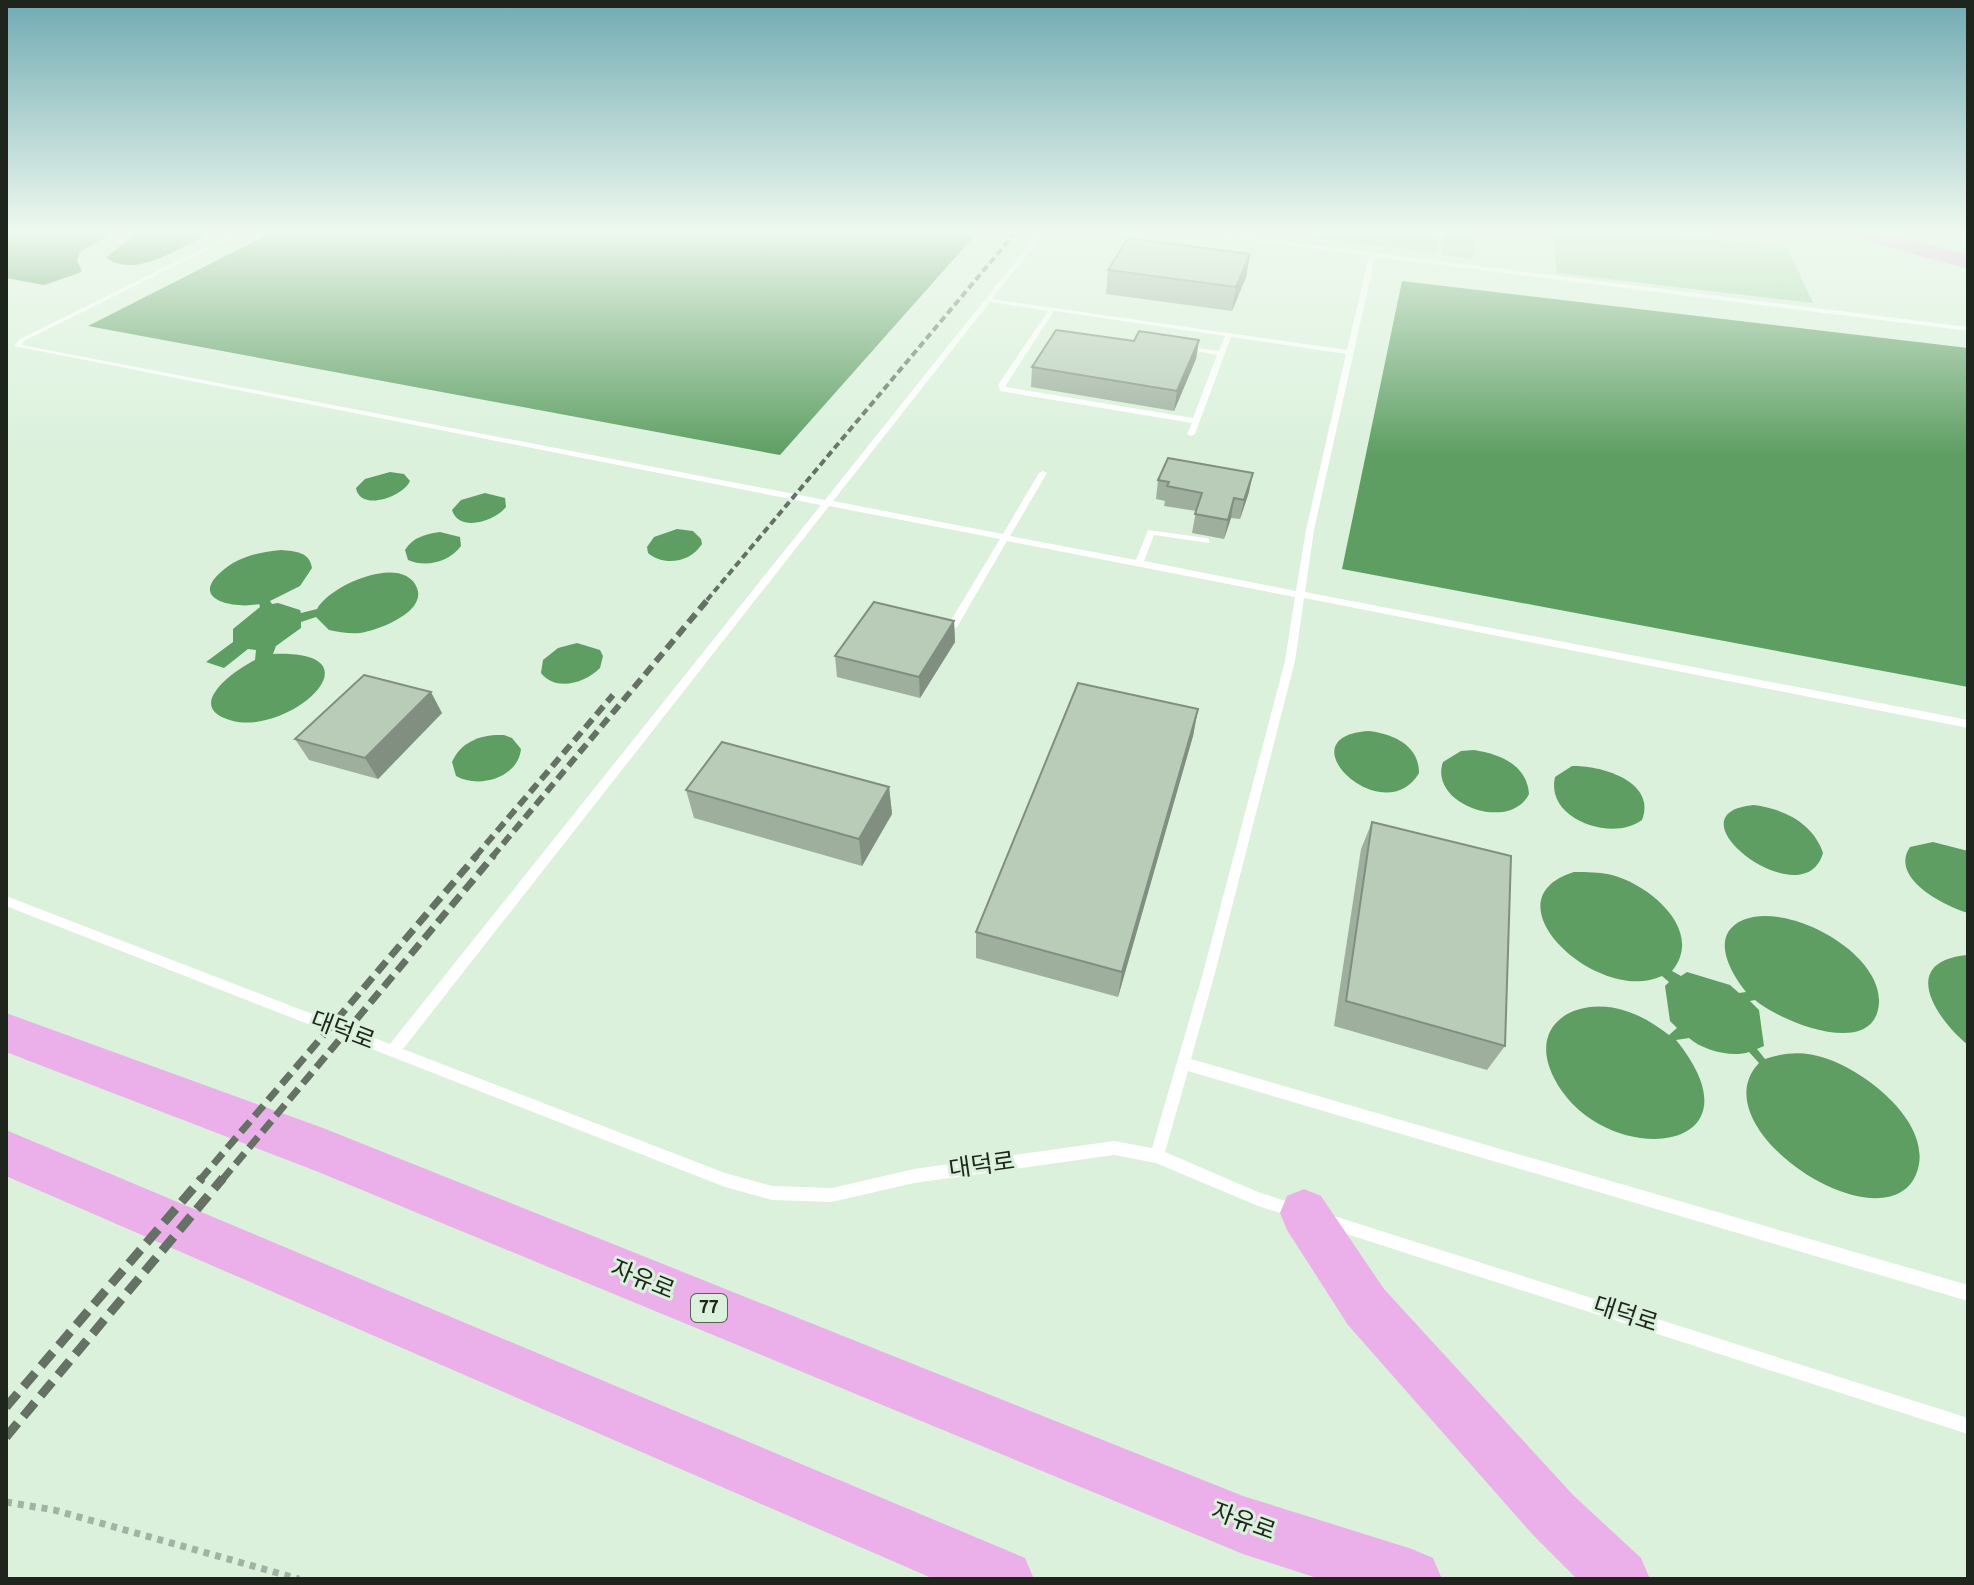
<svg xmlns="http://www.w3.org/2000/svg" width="1974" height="1585" viewBox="0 0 1974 1585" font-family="Overpass,'Noto Sans KR',sans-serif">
  <rect width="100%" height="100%" fill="#dbf1dc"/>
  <!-- green -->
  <g fill="#a8d7aa">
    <path d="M 1293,233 L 1439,233 L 1437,253 L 1292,236 Z"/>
    <path d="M 1444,233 L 1474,233 L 1473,259 L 1442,255 Z"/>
    <path d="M 1552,233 L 1658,233 L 1787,247 L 1813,303 L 1557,273 Z"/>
  </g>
  <!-- water -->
  <g fill="#5e9e63">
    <path d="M 6,233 L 112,233 L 80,252 L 77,261 L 82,271 L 79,273 L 44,285 L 6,278 Z"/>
    <path d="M 137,233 L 210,233 C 182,246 134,281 106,257 Z"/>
    <path d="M 271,233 L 977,233 L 780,455 L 88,326 Z"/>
    <path d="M 1402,281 L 1968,348 L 1968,687 L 1342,569 Z"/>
    <path d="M 390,472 L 404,474 L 410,481 C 403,497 360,512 356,488 L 365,479 Z"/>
    <path d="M 485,493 L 505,498 L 506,507 C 495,521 459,533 452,510 L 461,500 Z"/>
    <path d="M 677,529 L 693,531 L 701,539 L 702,544 C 691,562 664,567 648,553 L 647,547 L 654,537 Z"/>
    <path d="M 440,532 L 460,537 L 461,546 C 449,562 426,568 408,560 L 405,550 C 413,537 426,534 440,532 Z"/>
    <path d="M 281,550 C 295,551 310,552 312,568 L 300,586 L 270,601 L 272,604 L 278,603 L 300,610 L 301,613 L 317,609 C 330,585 403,553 417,588 C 427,612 377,631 360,633 C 349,634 339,632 329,630 L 316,617 L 301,622 L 301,628 L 276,646 L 273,654 C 384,650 291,735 233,721 C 182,708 233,671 255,660 L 256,650 L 248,649 L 224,668 L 206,662 L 233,642 L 233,629 L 260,607 L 259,604 C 237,609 188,601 221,572 C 237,557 259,552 281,550 Z"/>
    <path d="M 577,643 L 600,650 L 603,656 L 600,668 C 585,683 556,692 541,673 L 543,660 L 558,648 Z"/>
    <path d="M 1369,731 C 1393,734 1419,745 1419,773 C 1384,833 1281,736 1369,731 Z"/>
    <path d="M 504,735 L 512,738 L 521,749 C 518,778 479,789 456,776 L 452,762 C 461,741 482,734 504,735 Z"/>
    <path d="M 1474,750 C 1500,754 1527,765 1529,794 C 1510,833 1428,804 1443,762 L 1461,751 Z"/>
    <path d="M 1572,766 C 1600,765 1657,781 1642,820 C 1613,842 1545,820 1555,777 Z"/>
    <path d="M 1754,805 C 1784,809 1813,823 1823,853 C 1804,920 1663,813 1754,805 Z"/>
    <path d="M 1933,842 L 1968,851 L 1968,913 C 1944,906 1889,878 1910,847 Z"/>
    <path d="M 1574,872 C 1587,872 1599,872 1612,875 C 1650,885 1705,931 1672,971 L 1681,976 L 1687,972 L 1730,985 L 1739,993 L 1746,992 C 1730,972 1709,935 1743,920 C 1787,901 1882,952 1879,1003 C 1875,1061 1779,1021 1755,1000 L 1750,1001 L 1759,1010 L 1764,1046 L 1757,1049 L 1765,1059 C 1785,1052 1805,1051 1825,1058 C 1865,1071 1934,1123 1917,1172 C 1888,1252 1696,1129 1759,1063 L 1749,1052 C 1732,1058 1702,1050 1689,1038 L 1676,1040 C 1771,1157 1601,1171 1554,1078 C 1526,1023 1578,995 1626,1011 C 1642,1016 1656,1025 1669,1035 L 1677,1028 L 1670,1021 L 1665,986 L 1669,982 L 1662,976 C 1599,1006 1483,900 1574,872 Z"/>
    <path d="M 1968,955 L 1968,1045 C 1935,1018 1898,961 1968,955 Z"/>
  </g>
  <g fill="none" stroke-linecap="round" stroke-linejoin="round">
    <!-- path -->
    <path stroke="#a1b3a2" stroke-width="7" stroke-dasharray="6 6" stroke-linecap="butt" d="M 6,1502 L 54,1510 L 299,1579"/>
    <!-- service -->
    <g fill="#fff" fill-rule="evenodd">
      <path d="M 234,233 L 242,233 L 24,341 L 22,345 L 825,500 L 1038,233 L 1044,233 L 992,299 L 1347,350 L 1369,256 L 1198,233 L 1215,233 L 1968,327 L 1968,331 L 1375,257 L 1314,530 L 1305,592 L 1968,720 L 1968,728 L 1304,598 L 1295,661 L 1215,973 L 1191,1059 L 1968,1285 L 1968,1301 L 1188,1071 L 1165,1152 L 1258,1192 L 1301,1206 L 1303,1211 L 1301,1216 L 1296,1218 L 1258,1206 L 1156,1163 L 1114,1155 L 914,1183 L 832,1202 L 772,1200 L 725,1187 L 6,906 L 6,896 L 390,1044 L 821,505 L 14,346 L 20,339 ZM 990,302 L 1048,311 L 998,385 L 1000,391 L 1192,423 L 1187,434 L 1191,436 L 1195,434 L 1231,337 L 1346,354 L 1306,530 L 1296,591 L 1144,561 L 1154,535 L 1209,543 L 1209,539 L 1206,538 L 1148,530 L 1136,560 L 1010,536 L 1047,473 L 1043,471 L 1039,473 L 1003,534 L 833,501 ZM 1054,311 L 1225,336 L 1219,351 L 1183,346 L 1180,348 L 1217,355 L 1193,418 L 1006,387 L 1006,385 ZM 829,506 L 1000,539 L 947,627 L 952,630 L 957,627 L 1007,541 L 1295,597 L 1285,661 L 1203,973 L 1152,1148 L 1114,1141 L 914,1169 L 832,1188 L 772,1186 L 725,1173 L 403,1049 Z"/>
      <path d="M 1328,1214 L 1968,1418 L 1968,1434 L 1328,1228 L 1323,1226 L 1321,1221 L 1323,1216 Z"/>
    </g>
    <!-- trunk -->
    <g fill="#ebb0ea" fill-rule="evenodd">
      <path d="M 6,1013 L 323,1128 L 1243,1496 L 1412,1549 L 1433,1558 L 1442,1579 L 1320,1579 L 1243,1554 L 316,1171 L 6,1052 Z"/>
      <path d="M 6,1130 L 1025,1558 L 1034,1579 L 934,1579 L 6,1176 Z"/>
      <path d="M 1304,1189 L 1321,1196 L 1384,1289 L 1573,1495 L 1641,1558 L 1650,1579 L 1577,1579 L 1533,1535 L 1348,1325 L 1287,1230 L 1280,1213 L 1287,1196 Z"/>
    </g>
    <!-- motorway -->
    <path fill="#e69de4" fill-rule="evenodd" d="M 1847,233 L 1883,233 L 1968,255 L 1968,269 L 1851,237 Z"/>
    <!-- rail-far3 -->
    <path stroke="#647164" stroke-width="4" stroke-dasharray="7 4" stroke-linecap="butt" d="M 707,600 L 1015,233"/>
    <!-- rail-far2 -->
    <g stroke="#647164" stroke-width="6" stroke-dasharray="11 6" stroke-linecap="butt">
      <path d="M 475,857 L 613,695"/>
      <path d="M 492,857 L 709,598"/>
    </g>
    <!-- rail-far1 -->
    <g stroke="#647164" stroke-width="7" stroke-dasharray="14 7" stroke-linecap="butt">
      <path d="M 200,1180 L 477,855"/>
      <path d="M 222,1180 L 494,855"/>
    </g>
    <!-- rail -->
    <g stroke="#647164" stroke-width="9" stroke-dasharray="18 9" stroke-linecap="butt">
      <path d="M 6,1407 L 202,1178"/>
      <path d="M 6,1437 L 223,1178"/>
    </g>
  </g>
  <!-- wall -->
  <g fill="#9eaf9e">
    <path d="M 1250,254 L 1246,277 L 1232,311 L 1106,294 L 1108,270 Z"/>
    <path d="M 1199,340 L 1196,359 L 1174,411 L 1031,387 L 1032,367 L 1134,341 Z"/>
    <path d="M 1158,480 L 1249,492 L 1240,519 L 1231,518 L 1224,539 L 1192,533 L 1196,511 L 1164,506 L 1165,501 L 1156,499 Z"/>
    <path d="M 954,621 L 955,642 L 920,698 L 837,677 L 835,656 Z"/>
    <path d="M 1198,709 L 1193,736 L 1118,997 L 976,958 L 976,932 Z"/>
    <path d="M 442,713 L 378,779 L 309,760 L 295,739 Z"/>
    <path d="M 889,787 L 892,814 L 862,866 L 694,818 L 686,790 Z"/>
    <path d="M 1372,822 L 1505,1046 L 1487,1070 L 1334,1026 L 1361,849 Z"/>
  </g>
  <!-- shaded-wall -->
  <g fill="#818f81">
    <path d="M 1250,254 L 1246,277 L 1232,311 L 1236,287 Z"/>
    <path d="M 1199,340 L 1196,359 L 1174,411 L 1177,391 Z"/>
    <path d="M 1253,473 L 1249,492 L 1240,519 L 1244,500 Z"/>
    <path d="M 1234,498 L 1231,518 L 1224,539 L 1228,520 Z"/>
    <path d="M 954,621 L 955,642 L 920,698 L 919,677 Z"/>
    <path d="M 431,692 L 442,713 L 378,779 L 365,758 Z"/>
    <path d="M 1198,709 L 1193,736 L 1118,997 L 1122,972 Z"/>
    <path d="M 889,787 L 892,814 L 862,866 L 859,839 Z"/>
  </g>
  <!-- building -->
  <g fill="#b8ccb8" stroke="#818f81" stroke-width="2">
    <path d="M 1128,238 L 1250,254 L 1236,287 L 1108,270 Z"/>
    <path d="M 1056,330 L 1134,341 L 1139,331 L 1199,340 L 1177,391 L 1032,367 Z"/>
    <path d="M 1168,458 L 1253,473 L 1244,500 L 1234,498 L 1228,520 L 1195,514 L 1202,493 L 1167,486 L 1169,482 L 1158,480 Z"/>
    <path d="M 874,602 L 954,621 L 919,677 L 835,656 Z"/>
    <path d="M 364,675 L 431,692 L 365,758 L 295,739 Z"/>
    <path d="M 1078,683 L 1198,709 L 1122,972 L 976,932 Z"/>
    <path d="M 722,742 L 889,787 L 859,839 L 686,790 Z"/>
    <path d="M 1372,822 L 1511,856 L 1505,1046 L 1346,1001 Z"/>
  </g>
  <!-- sky -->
  <linearGradient id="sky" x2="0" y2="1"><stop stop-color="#71abb3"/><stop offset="0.51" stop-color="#eff9ef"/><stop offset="1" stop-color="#eff9ef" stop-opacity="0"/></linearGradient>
  <rect width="1974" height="455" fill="url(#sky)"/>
  <g text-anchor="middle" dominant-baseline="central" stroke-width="6" stroke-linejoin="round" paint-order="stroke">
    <!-- shield labels -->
    <rect fill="#dbf1dc" stroke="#566256" stroke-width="2" x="691" y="1294" width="36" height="28" rx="6"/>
    <g font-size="18" font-weight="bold" fill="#1d251d">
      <text x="709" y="1308">77</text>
    </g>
    <!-- near-street labels -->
    <g font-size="24" fill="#1d251d" stroke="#dbf1dc">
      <text transform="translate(342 1032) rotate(21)">대덕로</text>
      <text transform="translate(982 1167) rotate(-8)">대덕로</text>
      <text transform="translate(642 1281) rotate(22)">자유로</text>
      <text transform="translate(1625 1316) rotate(18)">대덕로</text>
      <text transform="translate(1243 1523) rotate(20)">자유로</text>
    </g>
  </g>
  <!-- border -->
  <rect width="1974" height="1585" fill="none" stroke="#1d251d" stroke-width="16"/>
</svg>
